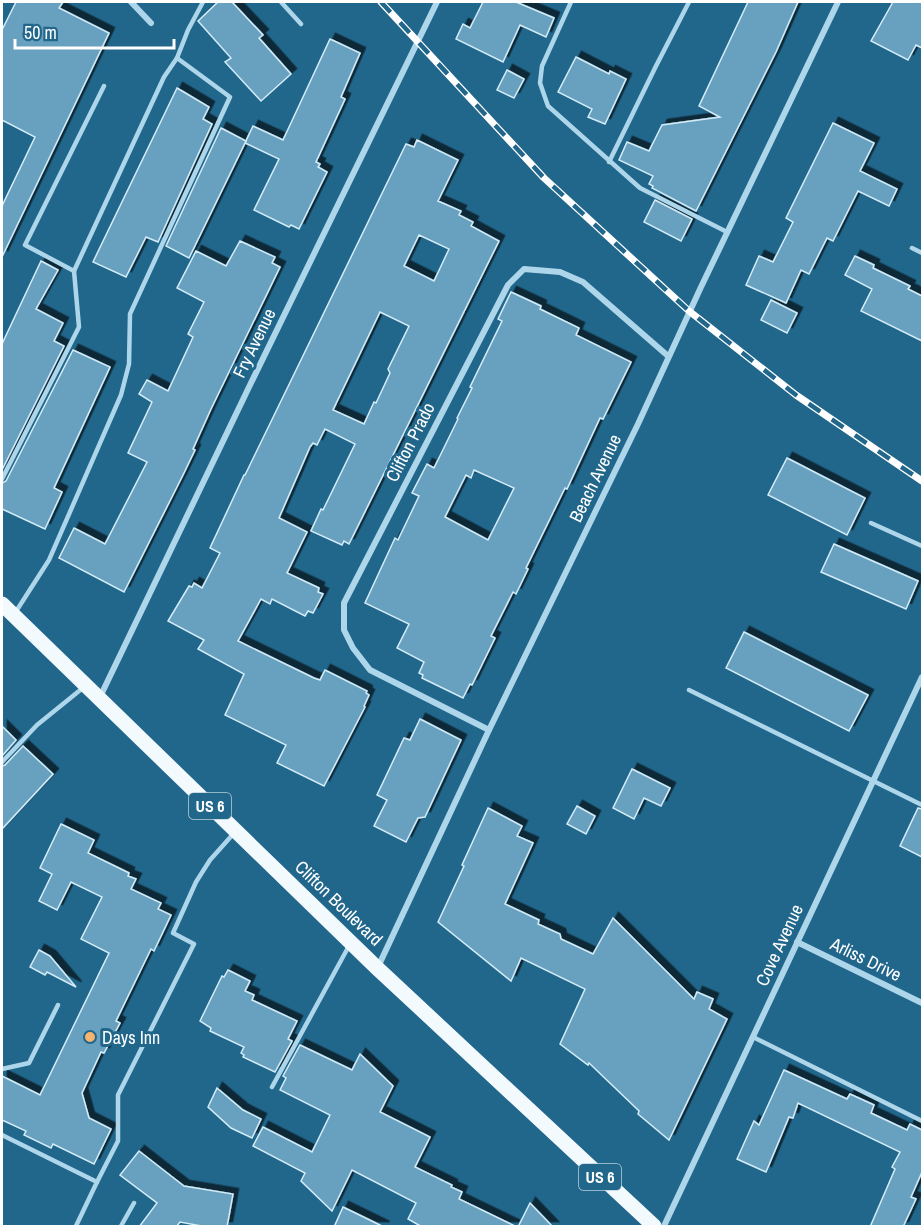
<svg xmlns="http://www.w3.org/2000/svg" width="924" height="1228" viewBox="0 0 924 1228" font-family="'Archivo Narrow',sans-serif">
  <defs>
    <filter id="shadow"><feDropShadow dx="5.5" dy="-5.5" stdDeviation="0" flood-color="#0009"/></filter>
  </defs>
  <rect width="100%" height="100%" fill="#21668b"/>
  <!-- building -->
  <g fill="#67a0bf" stroke="#d3ecf8" stroke-width="1.5" fill-rule="evenodd" filter="url(#shadow)">
    <path d="M 16,2 L 63,2 L 59,8 L 109,33 L 2,257 L 2,206 L 35,137 L 2,120 L 2,30 Z"/>
    <path d="M 218,2 L 232,2 L 263,35 L 259,38 L 291,74 L 261,101 L 225,62 L 231,58 L 198,21 Z"/>
    <path d="M 483,2 L 516,2 L 554,18 L 546,37 L 520,25 L 503,62 L 456,39 L 463,24 L 470,28 Z"/>
    <path d="M 748,2 L 798,2 L 776,52 L 696,211 L 652,188 L 653,186 L 649,184 L 653,176 L 619,160 L 627,142 L 649,151 L 662,125 L 720,117 L 699,106 Z"/>
    <path d="M 893,2 L 922,2 L 922,48 L 916,45 L 908,60 L 871,41 Z"/>
    <path d="M 330,39 L 360,53 L 341,97 L 345,99 L 316,162 L 320,164 L 318,167 L 327,172 L 299,229 L 291,225 L 289,227 L 254,210 L 279,159 L 245,143 L 253,126 L 283,140 Z"/>
    <path d="M 576,57 L 609,74 L 610,71 L 626,79 L 605,124 L 588,117 L 592,109 L 558,92 Z"/>
    <path d="M 507,70 L 524,79 L 514,98 L 497,90 Z"/>
    <path d="M 177,88 L 209,107 L 203,119 L 212,124 L 158,242 L 146,237 L 126,277 L 93,262 Z"/>
    <path d="M 833,123 L 874,143 L 860,171 L 897,189 L 889,206 L 858,191 L 833,241 L 827,238 L 809,274 L 801,270 L 786,303 L 746,285 L 759,256 L 773,262 L 793,222 L 786,218 Z"/>
    <path d="M 221,128 L 246,141 L 189,258 L 166,246 Z"/>
    <path d="M 417,140 L 458,160 L 438,201 L 461,211 L 459,215 L 473,222 L 471,226 L 499,241 L 349,544 L 344,541 L 342,545 L 311,531 L 321,509 L 323,510 L 355,444 L 325,429 L 317,445 L 313,443 L 310,447 L 279,518 L 307,532 L 287,573 L 319,588 L 318,592 L 323,594 L 313,613 L 308,611 L 305,616 L 272,599 L 270,604 L 261,599 L 238,641 L 314,678 L 320,680 L 325,670 L 367,691 L 366,693 L 369,695 L 364,706 L 365,707 L 324,786 L 277,763 L 286,745 L 225,715 L 244,674 L 198,649 L 204,640 L 168,621 L 189,586 L 192,587 L 194,583 L 202,588 L 220,553 L 210,548 L 244,475 L 245,475 L 406,144 L 414,147 ZM 419,235 L 449,249 L 434,281 L 404,266 ZM 380,312 L 409,326 L 388,369 L 390,373 L 376,403 L 374,402 L 364,424 L 333,410 Z"/>
    <path d="M 655,200 L 692,219 L 681,241 L 644,222 Z"/>
    <path d="M 240,241 L 275,257 L 272,263 L 280,267 L 211,409 L 193,449 L 195,450 L 183,475 L 124,592 L 59,558 L 74,528 L 105,544 L 147,462 L 128,453 L 152,402 L 139,394 L 147,380 L 168,391 L 193,337 L 188,334 L 204,302 L 177,288 L 196,251 L 226,266 Z"/>
    <path d="M 855,256 L 874,265 L 873,268 L 910,286 L 908,289 L 922,296 L 922,341 L 861,311 L 872,289 L 845,275 Z"/>
    <path d="M 41,261 L 58,270 L 36,309 L 63,323 L 54,341 L 64,346 L 2,470 L 2,344 Z"/>
    <path d="M 511,292 L 541,306 L 540,309 L 579,328 L 576,335 L 631,362 L 603,419 L 600,418 L 567,489 L 565,488 L 526,568 L 528,569 L 516,594 L 513,592 L 491,636 L 495,638 L 472,685 L 470,684 L 463,698 L 422,678 L 423,675 L 419,673 L 424,662 L 397,648 L 409,624 L 365,603 L 395,538 L 398,540 L 419,496 L 412,493 L 427,464 L 434,468 L 458,419 L 457,418 L 472,388 L 470,387 L 502,321 L 498,319 ZM 474,470 L 514,488 L 488,540 L 445,517 L 466,475 L 471,478 Z"/>
    <path d="M 771,300 L 797,313 L 787,333 L 761,320 Z"/>
    <path d="M 73,350 L 110,367 L 54,488 L 62,492 L 45,529 L 2,509 L 2,483 L 6,481 Z"/>
    <path d="M 787,458 L 865,498 L 847,535 L 768,495 Z"/>
    <path d="M 834,544 L 918,581 L 906,609 L 821,572 Z"/>
    <path d="M 744,632 L 868,695 L 849,731 L 726,668 Z"/>
    <path d="M 420,719 L 461,740 L 425,817 L 418,818 L 406,842 L 374,826 L 387,800 L 377,795 L 404,738 L 410,740 Z"/>
    <path d="M 2,726 L 16,740 L 2,756 Z"/>
    <path d="M 23,746 L 53,774 L 2,829 L 2,766 L 5,765 Z"/>
    <path d="M 632,769 L 670,788 L 661,806 L 644,798 L 634,819 L 613,808 Z"/>
    <path d="M 577,806 L 595,816 L 586,834 L 567,824 Z"/>
    <path d="M 488,808 L 522,826 L 517,836 L 533,843 L 505,904 L 539,920 L 538,924 L 560,934 L 561,939 L 593,954 L 613,918 L 694,999 L 697,992 L 713,999 L 709,1009 L 727,1019 L 669,1140 L 638,1114 L 639,1111 L 589,1063 L 588,1065 L 560,1044 L 585,989 L 521,958 L 511,981 L 438,922 L 464,866 L 462,865 Z"/>
    <path d="M 918,808 L 922,809 L 922,857 L 900,846 Z"/>
    <path d="M 61,824 L 94,840 L 88,853 L 129,873 L 128,876 L 136,879 L 131,889 L 161,903 L 158,909 L 171,915 L 154,951 L 151,949 L 116,1021 L 120,1023 L 104,1053 L 101,1052 L 82,1093 L 89,1118 L 111,1129 L 94,1164 L 53,1144 L 51,1148 L 24,1135 L 26,1131 L 2,1120 L 2,1076 L 40,1095 L 109,953 L 81,939 L 102,897 L 71,882 L 57,910 L 39,901 L 52,874 L 40,868 Z"/>
    <path d="M 39,950 L 50,956 L 76,987 L 47,972 L 45,975 L 30,967 Z"/>
    <path d="M 228,970 L 250,981 L 245,991 L 254,995 L 252,1000 L 297,1021 L 288,1039 L 292,1041 L 275,1072 L 243,1057 L 244,1055 L 241,1053 L 244,1047 L 210,1031 L 211,1028 L 200,1021 L 222,976 L 224,977 Z"/>
    <path d="M 300,1045 L 352,1070 L 360,1054 L 393,1086 L 380,1112 L 430,1137 L 415,1167 L 452,1185 L 451,1187 L 462,1192 L 459,1199 L 517,1227 L 422,1227 L 408,1219 L 416,1203 L 352,1170 L 332,1211 L 301,1181 L 305,1173 L 253,1146 L 263,1127 L 312,1152 L 330,1115 L 280,1090 L 286,1078 L 283,1076 Z"/>
    <path d="M 784,1070 L 847,1099 L 850,1094 L 874,1105 L 871,1113 L 907,1130 L 910,1124 L 922,1130 L 922,1172 L 911,1197 L 916,1199 L 903,1227 L 870,1227 L 895,1169 L 892,1167 L 900,1152 L 798,1103 L 793,1118 L 789,1117 L 766,1172 L 737,1159 L 754,1121 L 759,1125 Z"/>
    <path d="M 217,1088 L 243,1110 L 261,1119 L 252,1138 L 231,1128 L 208,1107 Z"/>
    <path d="M 139,1151 L 184,1186 L 233,1194 L 227,1227 L 207,1227 L 180,1222 L 176,1227 L 139,1227 L 157,1203 L 120,1175 Z"/>
    <path d="M 530,1203 L 553,1227 L 518,1227 Z"/>
    <path d="M 343,1207 L 384,1227 L 334,1227 Z"/>
  </g>
  <g fill="none" stroke-linecap="round" stroke-linejoin="round">
    <!-- lane -->
    <g stroke="#aed6eb" stroke-width="4.5">
      <path d="M 281,2 L 301,24"/>
      <path d="M 571,2 L 542,66 L 540,83 L 548,106 L 640,188 L 727,232"/>
      <path d="M 177,58 L 188,30 L 203,2"/>
      <path d="M 609,162 L 656,66 L 689,2"/>
      <path d="M 912,248 L 922,253"/>
      <path d="M 74,271 L 25,245 L 104,86"/>
      <path d="M 2,479 L 79,327 L 74,271 L 164,77 L 177,58 L 230,97 L 130,314 L 129,364 L 121,395 L 49,560 L 15,613"/>
      <path d="M 871,523 L 922,546"/>
      <path d="M 689,690 L 922,805"/>
      <path d="M 2,762 L 37,725 L 84,687"/>
      <path d="M 753,1037 L 922,1121"/>
      <path d="M 2,1069 L 29,1063 L 58,1005"/>
      <path d="M 272,1087 L 350,944"/>
      <path d="M 2,1135 L 97,1182 L 76,1226"/>
      <path d="M 97,1182 L 118,1141 L 118,1095 L 194,944 L 173,933 L 196,882 L 210,860 L 235,832"/>
      <path d="M 121,1226 L 134,1203"/>
    </g>
    <!-- street -->
    <g stroke="#aed6eb" stroke-width="6">
      <path d="M 131,2 L 151,23"/>
      <path d="M 100,697 L 250,385 L 437,2"/>
      <path d="M 489,730 L 370,670 L 353,648 L 344,630 L 344,603 L 508,285 L 524,269 L 560,272 L 583,282 L 668,356"/>
      <path d="M 797,942 L 922,1003"/>
      <path d="M 378,967 L 489,730 L 638,424 L 701,287 L 838,2"/>
      <path d="M 664,1226 L 922,677"/>
    </g>
    <!-- primary -->
    <path stroke="#f3fafe" stroke-width="15" d="M 2,604 L 377,968 L 654,1226"/>
    <defs>
      <path id="rail" d="M 381,2 L 544,178 L 689,311 L 796,395 L 922,481"/>
    </defs>
    <!-- rail casing -->
    <use href="#rail" stroke="#fff" stroke-width="7"/>
    <!-- rail -->
    <use href="#rail" stroke="#21668b" stroke-width="4.5" stroke-dasharray="14" stroke-linecap="butt"/>
  </g>
  <!-- markers -->
  <circle fill="#f7b370" stroke="#21668b" stroke-width="2" cx="90" cy="1037" r="6"/>
  <g text-anchor="middle" dominant-baseline="central" stroke-width="6" stroke-linejoin="round" paint-order="stroke">
    <!-- shield labels -->
    <g fill="#21668b" stroke="#bcd1dc" stroke-width="1.5">
      <rect x="189" y="793" width="42" height="26" rx="4.5"/>
      <rect x="579" y="1164" width="42" height="26" rx="4.5"/>
    </g>
    <g font-size="16" font-weight="bold" fill="#fff">
      <text x="210" y="806">US 6</text>
      <text x="600" y="1177">US 6</text>
    </g>
    <!-- street labels -->
    <g font-size="18" fill="#fff" stroke="#21668b">
      <text transform="translate(254 343) rotate(-64)">Fry Avenue</text>
      <text transform="translate(410 442) rotate(-63)">Clifton Prado</text>
      <text transform="translate(595 478) rotate(-64)">Beach Avenue</text>
      <text transform="translate(339 903) rotate(44)">Clifton Boulevard</text>
      <text transform="translate(779 945) rotate(-65)">Cove Avenue</text>
      <text transform="translate(866 959) rotate(26)">Arliss Drive</text>
    </g>
    <!-- poi labels -->
    <g font-size="18" fill="#fff" stroke="#21668b" text-anchor="start">
      <text x="102" y="1037">Days Inn</text>
    </g>
  </g>
  <!-- border -->
  <rect width="924" height="1228" fill="none" stroke="#ffffff" stroke-width="6"/>
  <!-- scale -->
  <path d="M15 39v9h159v-9" fill="none" stroke="#ffffff" stroke-width="3"/>
  <text x="24" y="39" font-size="18" fill="#ffffff" stroke="#21668b" stroke-width="4.5" paint-order="stroke">50 m</text>
</svg>
